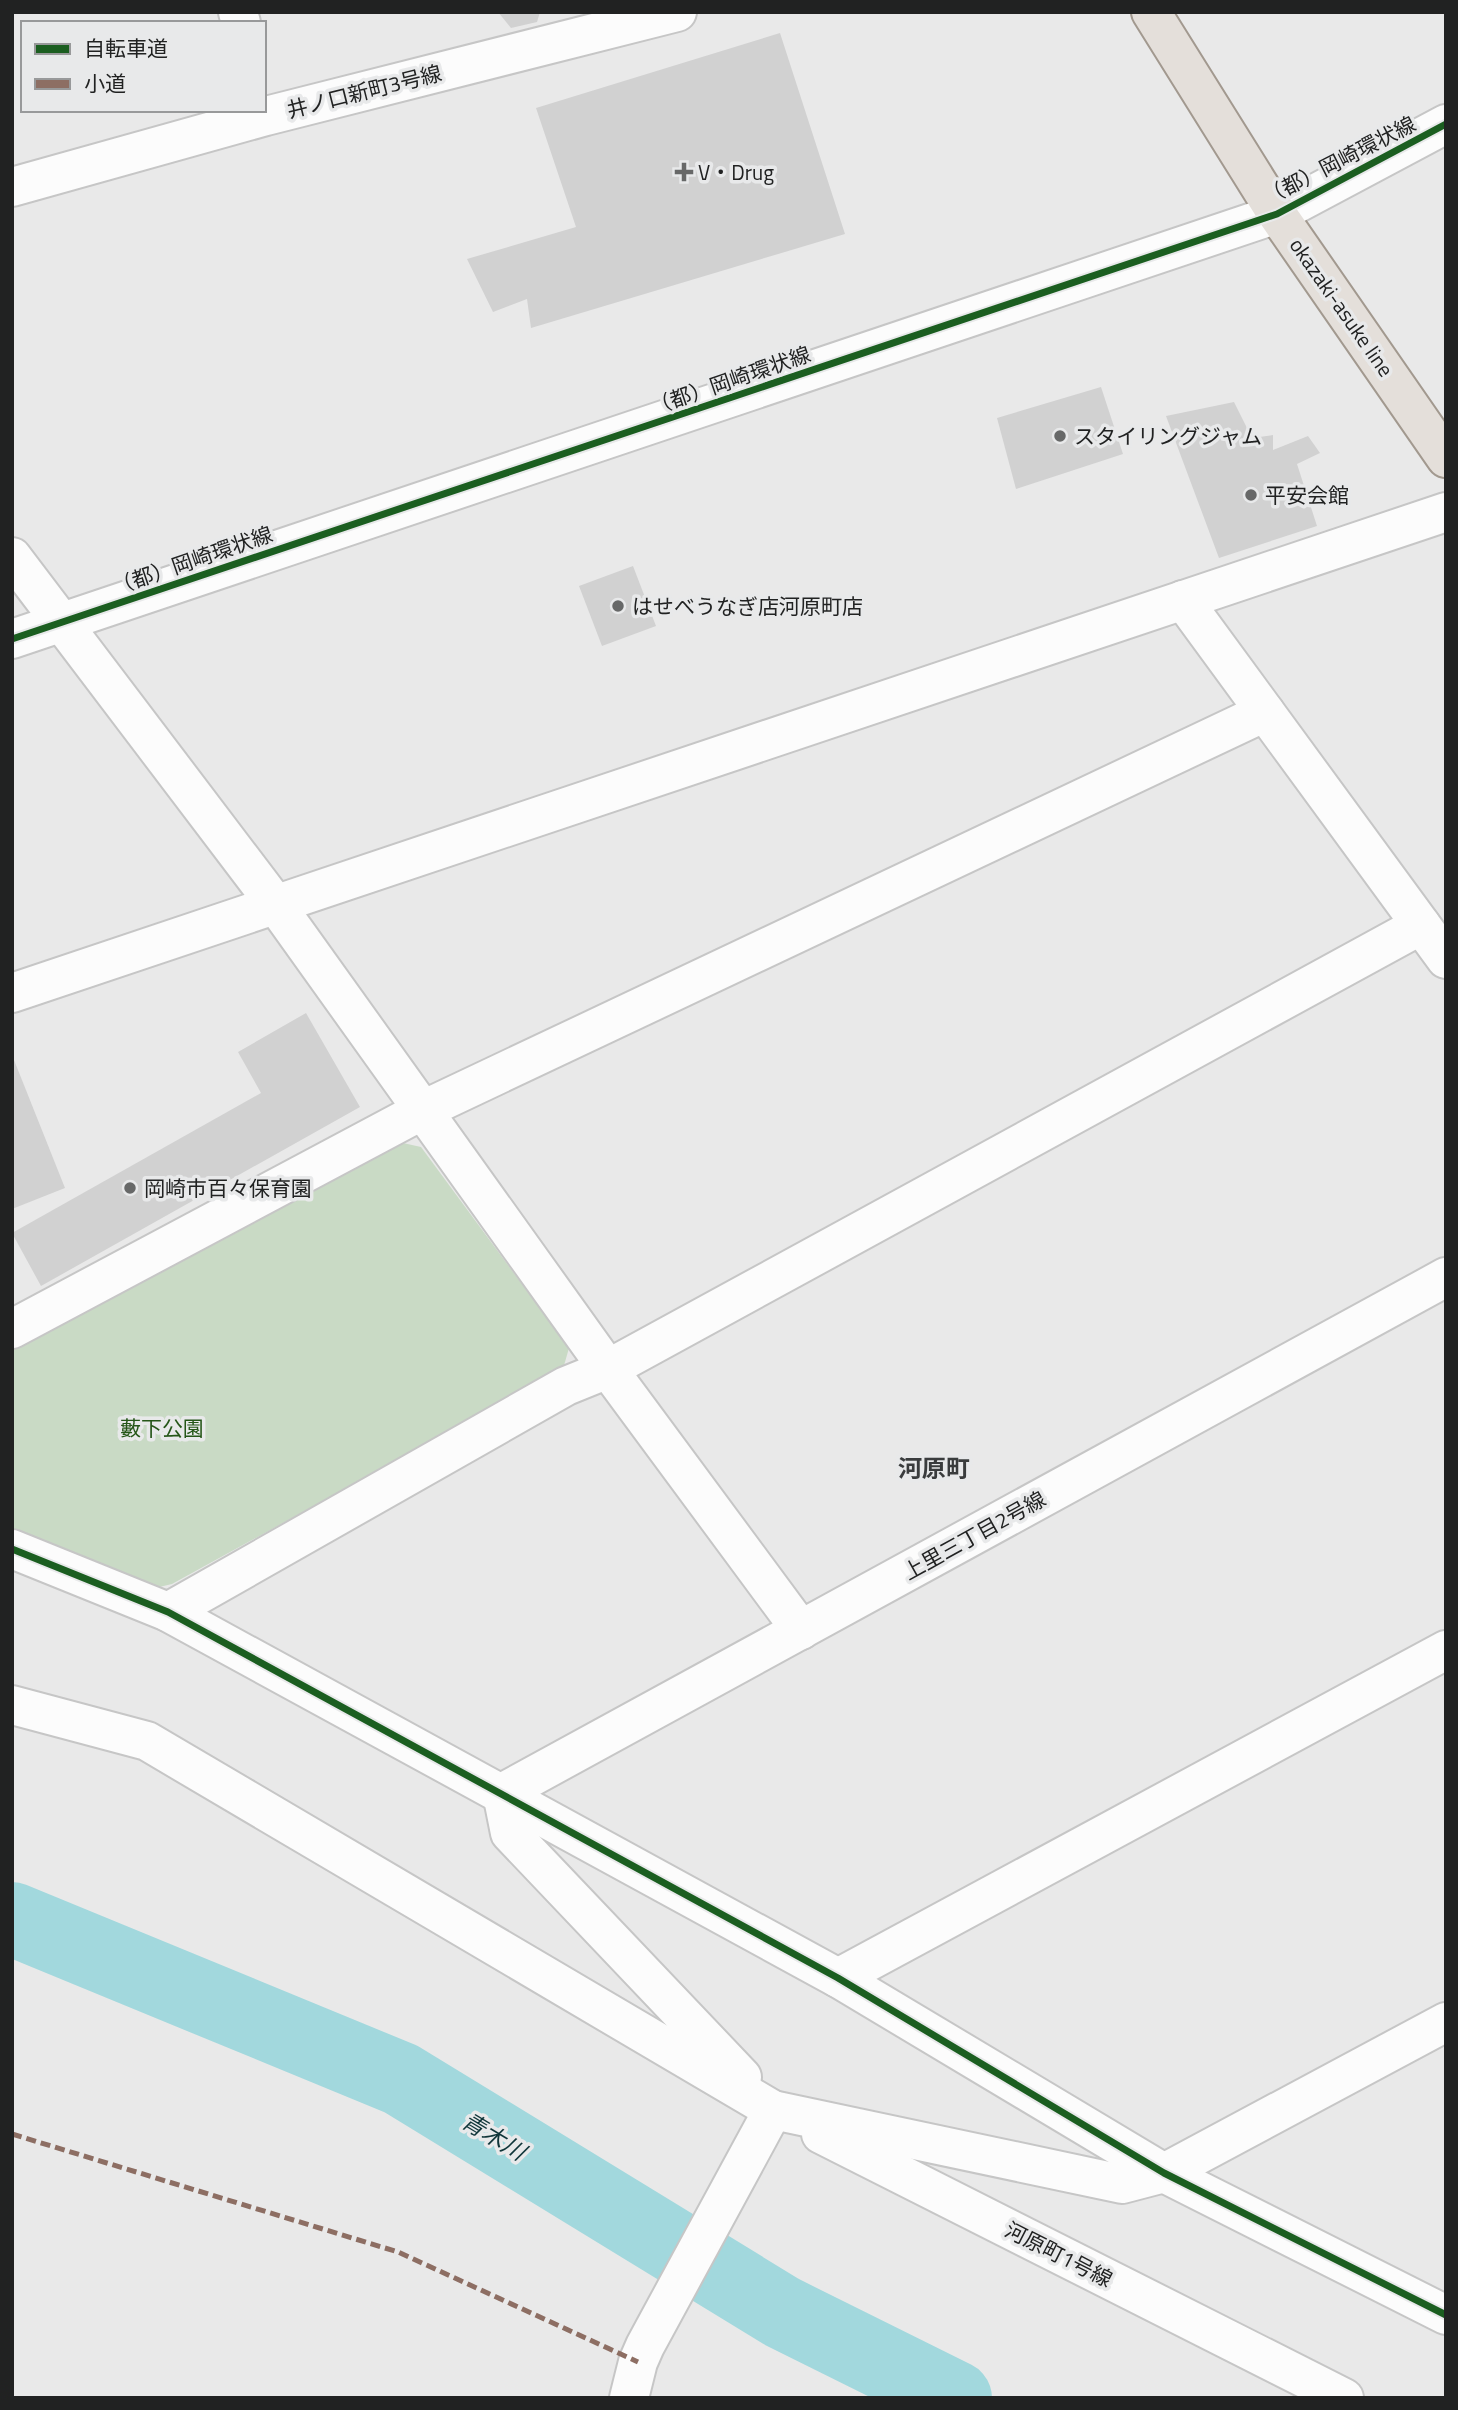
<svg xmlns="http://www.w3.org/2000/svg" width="1458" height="2410" viewBox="0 0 1458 2410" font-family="'Titillium Web','Noto Sans JP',sans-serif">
  <rect width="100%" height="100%" fill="#e9e9e9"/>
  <!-- green -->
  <path fill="#c9dac5" d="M 394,1141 L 421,1147 L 569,1348 L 563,1369 L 172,1584 L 155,1588 L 12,1534 L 12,1348 Z"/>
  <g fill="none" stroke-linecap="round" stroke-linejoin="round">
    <!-- river -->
    <path stroke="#a2d8dd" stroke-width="74" d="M 12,1919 L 401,2079 L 782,2312 L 955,2398"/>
  </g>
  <!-- building -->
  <g fill="#d1d1d1">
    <path d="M 498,12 L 540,12 L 537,22 L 511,28 Z"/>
    <path d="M 780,33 L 845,234 L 531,328 L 527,299 L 493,312 L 467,259 L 576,227 L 536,108 Z"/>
    <path d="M 1101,387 L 1123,454 L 1016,489 L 997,418 Z"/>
    <path d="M 1234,402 L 1252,438 L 1273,435 L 1273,450 L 1308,436 L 1320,453 L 1297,464 L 1317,526 L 1219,558 L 1166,416 Z"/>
    <path d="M 633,566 L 656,626 L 602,646 L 579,586 Z"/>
    <path d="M 306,1013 L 360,1107 L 41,1286 L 12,1233 L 261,1093 L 238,1052 Z"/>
    <path d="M 12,1055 L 65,1188 L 12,1209 Z"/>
  </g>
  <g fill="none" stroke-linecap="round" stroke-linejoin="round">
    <defs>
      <g id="minor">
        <path d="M 238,12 L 241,23"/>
        <path d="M 12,187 L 266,116 L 677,12"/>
        <path d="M 1183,600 L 1446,959"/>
        <path d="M 12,993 L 1446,512"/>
        <path d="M 12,1329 L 423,1110 L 1265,712"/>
        <path d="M 12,1549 L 168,1612 L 838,1978 L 1164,2173 L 1446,2315"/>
        <path d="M 168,1612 L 566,1386 L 608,1369 L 1421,925"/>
        <path d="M 12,1705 L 147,1741 L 773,2110 L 1122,2184 L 1164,2173 L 1446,2022"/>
        <path d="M 502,1793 L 1446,1277"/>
        <path d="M 502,1793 L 510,1833 L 742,2077"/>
        <path d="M 838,1978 L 1446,1650"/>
        <path d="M 821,2134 L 1344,2398"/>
        <path d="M 629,2398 L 638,2362 L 645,2346 L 773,2110"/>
      </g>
      <g id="tertiary">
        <path d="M 12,557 L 276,905 L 608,1369 L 801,1630"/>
        <path d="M 12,639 L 1277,214 L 1446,124"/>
      </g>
      <path id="primary" d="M 1151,12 L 1277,214 L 1446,458"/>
    </defs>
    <!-- minor casing -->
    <use href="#minor" stroke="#c6c6c6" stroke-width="42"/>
    <!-- tertiary casing -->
    <use href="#tertiary" stroke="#c6c6c6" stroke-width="42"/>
    <!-- primary casing -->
    <use href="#primary" stroke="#a2998f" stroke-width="42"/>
    <!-- minor -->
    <use href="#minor" stroke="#fcfcfc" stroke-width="38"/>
    <!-- tertiary -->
    <use href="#tertiary" stroke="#fcfcfc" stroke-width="38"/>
    <!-- primary -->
    <use href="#primary" stroke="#e4dfda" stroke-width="38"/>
    <!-- quiet -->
    <path stroke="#8d6e63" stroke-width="5" stroke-dasharray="10 5" stroke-linecap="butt" d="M 12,2134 L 398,2252 L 638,2362"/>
    <defs>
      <g id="cycleway">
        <path d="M 12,639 L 1277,214 L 1446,124"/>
        <path d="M 12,1549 L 168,1612 L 838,1978 L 1164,2173 L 1446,2315"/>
      </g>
    </defs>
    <!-- cycleway casing -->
    <use href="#cycleway" stroke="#e8e9ea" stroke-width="11"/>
    <!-- cycleway -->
    <use href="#cycleway" stroke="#1b5e20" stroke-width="7"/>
  </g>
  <!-- markers -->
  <g fill="#676868" stroke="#e8e9ea" stroke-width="2.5">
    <path d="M680.5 161.5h7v7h7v7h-7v7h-7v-7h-7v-7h7z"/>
    <circle cx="1060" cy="436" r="7"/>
    <circle cx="1251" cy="495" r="7"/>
    <circle cx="618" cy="606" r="7"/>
    <circle cx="130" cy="1188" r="7"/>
  </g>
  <g text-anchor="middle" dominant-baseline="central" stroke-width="7" stroke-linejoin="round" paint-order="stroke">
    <!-- street labels -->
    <g font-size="21" fill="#212222" stroke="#e8e9ea">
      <text transform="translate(364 91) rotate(-14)">井ノ口新町3号線</text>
      <text transform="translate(1339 160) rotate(-27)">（都）岡崎環状線</text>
      <text transform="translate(1342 307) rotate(55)">okazaki-asuke line</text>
      <text transform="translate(730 380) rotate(-19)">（都）岡崎環状線</text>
      <text transform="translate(192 560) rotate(-19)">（都）岡崎環状線</text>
      <text transform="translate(974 1535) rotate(-29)">上里三丁目2号線</text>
      <text transform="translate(1059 2254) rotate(27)">河原町1号線</text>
    </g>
    <!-- poi labels -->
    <g font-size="21" fill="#212222" stroke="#e8e9ea" text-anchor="start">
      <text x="698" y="172">V・Drug</text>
      <text x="1074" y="436">スタイリングジャム</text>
      <text x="1265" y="495">平安会館</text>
      <text x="632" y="606">はせべうなぎ店河原町店</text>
      <text x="144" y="1188">岡崎市百々保育園</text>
    </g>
    <!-- park labels -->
    <g font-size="21" fill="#255618" stroke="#e8e9ea">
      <text x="162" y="1428">藪下公園</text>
    </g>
    <!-- water labels -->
    <g font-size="23" font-style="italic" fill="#0f3539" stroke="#e8e9ea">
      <text transform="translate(494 2136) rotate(31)">青木川</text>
    </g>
    <!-- quarter labels -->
    <g font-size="24" font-weight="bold" fill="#3a3c3d" stroke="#e8e9ea">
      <text x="934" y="1468">河原町</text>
    </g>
  </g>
  <!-- border -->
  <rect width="1458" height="2410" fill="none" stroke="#212222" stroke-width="28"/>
  <!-- legend -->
  <rect x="21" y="21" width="245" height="91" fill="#e8e9ea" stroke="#98999a" stroke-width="2"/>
  <rect x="35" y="44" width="35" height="10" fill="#1b5e20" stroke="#98999a" stroke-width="2"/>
  <text x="84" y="56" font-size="21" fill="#212222">自転車道</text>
  <rect x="35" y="79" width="35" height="10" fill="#8d6e63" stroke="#98999a" stroke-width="2"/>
  <text x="84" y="91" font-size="21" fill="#212222">小道</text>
</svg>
